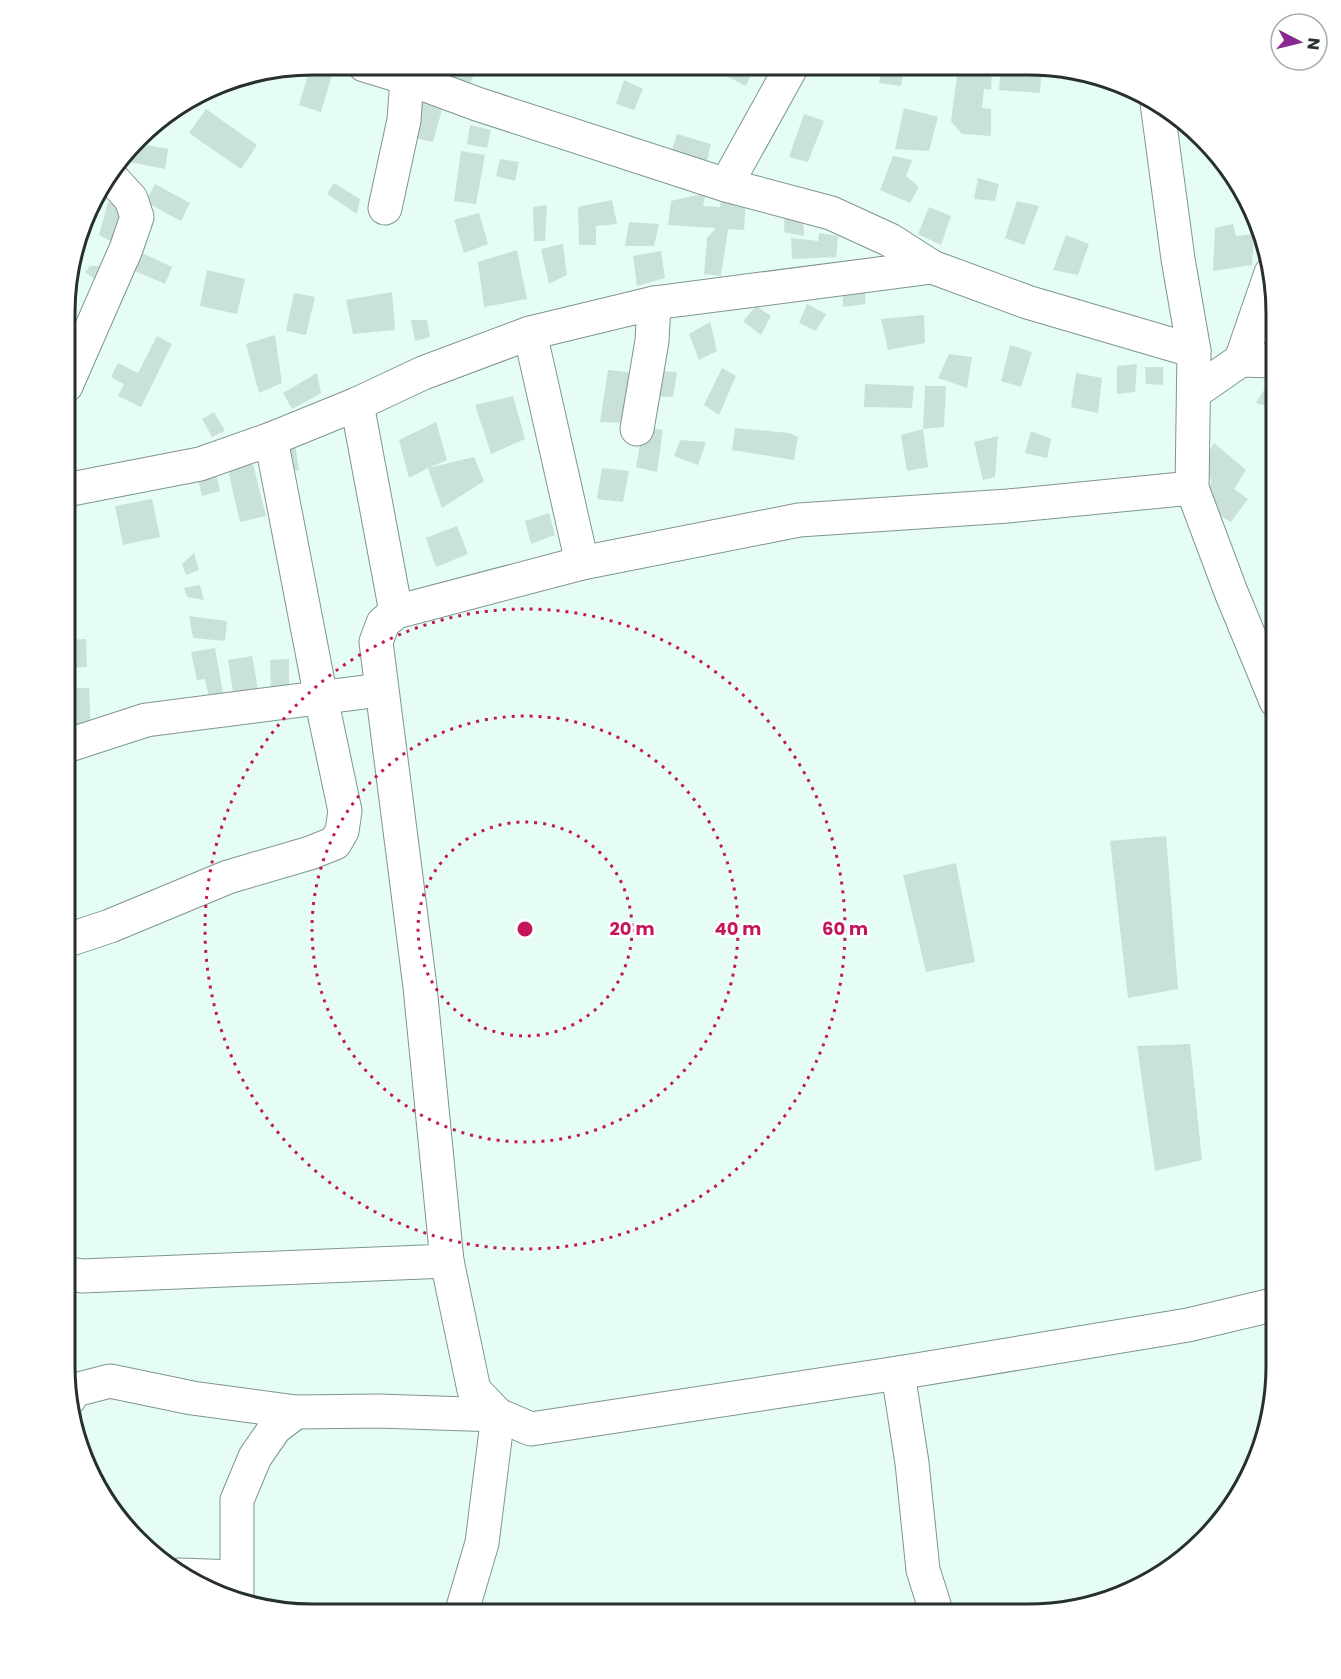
<svg xmlns="http://www.w3.org/2000/svg" width="1341" height="1679" viewBox="0 0 1341 1679" font-family="Poppins,sans-serif">
  <rect width="100%" height="100%" fill="#e5fdf5"/>
  <!-- building -->
  <g fill="#c9e1d9">
    <path d="M 311,65 L 318,65 L 334,69 L 321,112 L 299,105 Z"/>
    <path d="M 436,65 L 478,65 L 470,84 L 432,72 Z"/>
    <path d="M 687,66 L 705,66 L 704,71 L 686,70 Z"/>
    <path d="M 725,66 L 755,66 L 746,86 L 722,74 Z"/>
    <path d="M 882,66 L 905,66 L 901,86 L 879,83 Z"/>
    <path d="M 1001,67 L 1042,67 L 1040,93 L 999,90 Z"/>
    <path d="M 958,68 L 992,71 L 991,90 L 984,89 L 982,108 L 991,109 L 991,136 L 962,134 L 951,121 Z"/>
    <path d="M 624,80 L 643,89 L 634,110 L 616,104 Z"/>
    <path d="M 422,90 L 445,99 L 433,142 L 414,138 Z"/>
    <path d="M 904,108 L 938,117 L 929,151 L 895,149 Z"/>
    <path d="M 206,109 L 257,145 L 241,169 L 189,133 Z"/>
    <path d="M 804,114 L 824,121 L 808,162 L 789,157 Z"/>
    <path d="M 470,125 L 491,130 L 487,148 L 467,144 Z"/>
    <path d="M 677,134 L 711,144 L 707,161 L 671,153 Z"/>
    <path d="M 136,143 L 168,149 L 165,169 L 124,161 L 124,157 Z"/>
    <path d="M 461,151 L 485,155 L 476,204 L 454,201 Z"/>
    <path d="M 893,156 L 912,160 L 906,176 L 919,187 L 910,203 L 880,190 Z"/>
    <path d="M 500,159 L 519,162 L 515,181 L 496,176 Z"/>
    <path d="M 978,178 L 999,184 L 995,201 L 974,199 Z"/>
    <path d="M 334,183 L 360,199 L 357,214 L 327,194 Z"/>
    <path d="M 155,184 L 190,203 L 181,221 L 146,202 Z"/>
    <path d="M 706,193 L 703,206 L 720,207 L 722,196 L 746,199 L 744,230 L 728,229 L 721,276 L 704,274 L 707,238 L 716,228 L 668,225 L 671,201 Z"/>
    <path d="M 612,200 L 617,224 L 596,226 L 596,245 L 579,245 L 578,207 Z"/>
    <path d="M 1017,201 L 1039,206 L 1024,245 L 1005,238 Z"/>
    <path d="M 108,202 L 127,206 L 126,249 L 99,235 Z"/>
    <path d="M 547,205 L 545,241 L 534,241 L 533,207 Z"/>
    <path d="M 929,207 L 951,216 L 941,245 L 918,234 Z"/>
    <path d="M 785,210 L 803,214 L 804,236 L 784,232 Z"/>
    <path d="M 479,213 L 488,244 L 464,253 L 454,220 Z"/>
    <path d="M 629,222 L 659,224 L 654,246 L 625,246 Z"/>
    <path d="M 1233,224 L 1236,236 L 1254,234 L 1252,265 L 1213,271 L 1215,228 Z"/>
    <path d="M 819,233 L 838,236 L 836,257 L 792,259 L 791,238 L 818,241 Z"/>
    <path d="M 1066,235 L 1089,244 L 1078,275 L 1053,270 Z"/>
    <path d="M 563,244 L 567,275 L 549,284 L 541,249 Z"/>
    <path d="M 136,250 L 172,267 L 165,284 L 128,268 Z"/>
    <path d="M 517,250 L 527,299 L 484,307 L 478,262 Z"/>
    <path d="M 661,251 L 665,278 L 637,286 L 633,256 Z"/>
    <path d="M 90,266 L 107,266 L 101,284 L 85,272 Z"/>
    <path d="M 207,270 L 245,279 L 237,314 L 200,306 Z"/>
    <path d="M 866,285 L 865,304 L 843,307 L 843,290 Z"/>
    <path d="M 392,292 L 395,330 L 353,334 L 346,300 Z"/>
    <path d="M 294,293 L 315,297 L 306,335 L 286,331 Z"/>
    <path d="M 807,304 L 826,314 L 816,331 L 799,323 Z"/>
    <path d="M 756,306 L 771,316 L 761,335 L 743,321 Z"/>
    <path d="M 924,315 L 925,343 L 888,350 L 881,319 Z"/>
    <path d="M 411,320 L 427,320 L 430,337 L 415,341 Z"/>
    <path d="M 710,322 L 717,351 L 699,360 L 689,334 Z"/>
    <path d="M 275,335 L 282,383 L 259,393 L 246,344 Z"/>
    <path d="M 157,336 L 172,344 L 141,407 L 118,396 L 124,384 L 111,377 L 118,363 L 138,373 Z"/>
    <path d="M 1010,345 L 1032,352 L 1021,387 L 1001,381 Z"/>
    <path d="M 949,354 L 972,357 L 967,388 L 938,378 Z"/>
    <path d="M 1137,364 L 1135,392 L 1117,394 L 1117,366 Z"/>
    <path d="M 1145,367 L 1163,367 L 1163,385 L 1146,384 Z"/>
    <path d="M 722,368 L 736,376 L 719,415 L 704,405 Z"/>
    <path d="M 608,370 L 636,373 L 630,423 L 600,422 Z"/>
    <path d="M 656,371 L 677,372 L 673,397 L 651,396 Z"/>
    <path d="M 317,373 L 321,393 L 292,409 L 283,393 Z"/>
    <path d="M 1076,373 L 1102,378 L 1098,413 L 1071,407 Z"/>
    <path d="M 1272,377 L 1276,378 L 1276,408 L 1256,403 Z"/>
    <path d="M 865,384 L 914,386 L 912,408 L 864,407 Z"/>
    <path d="M 925,386 L 946,386 L 944,427 L 923,429 Z"/>
    <path d="M 513,396 L 525,439 L 491,454 L 475,405 Z"/>
    <path d="M 214,412 L 225,431 L 212,437 L 202,419 Z"/>
    <path d="M 436,422 L 447,460 L 428,468 L 474,457 L 484,481 L 442,508 L 428,468 L 409,478 L 399,440 Z"/>
    <path d="M 643,427 L 663,430 L 657,472 L 636,467 Z"/>
    <path d="M 735,428 L 789,433 L 798,437 L 794,460 L 732,450 Z"/>
    <path d="M 923,429 L 928,467 L 907,471 L 901,435 Z"/>
    <path d="M 1031,431 L 1051,439 L 1047,458 L 1025,453 Z"/>
    <path d="M 998,436 L 995,477 L 983,480 L 974,442 Z"/>
    <path d="M 294,438 L 299,470 L 280,473 L 276,441 Z"/>
    <path d="M 680,440 L 706,442 L 698,465 L 674,456 Z"/>
    <path d="M 1214,443 L 1246,470 L 1234,489 L 1248,499 L 1231,522 L 1202,506 L 1212,480 L 1199,471 Z"/>
    <path d="M 252,460 L 266,516 L 240,522 L 227,466 Z"/>
    <path d="M 213,461 L 220,491 L 202,496 L 195,466 Z"/>
    <path d="M 602,468 L 629,471 L 623,502 L 597,499 Z"/>
    <path d="M 152,499 L 160,537 L 123,545 L 115,506 Z"/>
    <path d="M 549,513 L 555,535 L 531,544 L 525,521 Z"/>
    <path d="M 457,526 L 468,554 L 436,567 L 426,538 Z"/>
    <path d="M 194,553 L 199,570 L 186,575 L 182,564 Z"/>
    <path d="M 200,585 L 204,600 L 187,597 L 184,588 Z"/>
    <path d="M 189,616 L 227,621 L 225,641 L 193,638 Z"/>
    <path d="M 86,639 L 87,667 L 69,668 L 68,640 Z"/>
    <path d="M 215,648 L 224,699 L 210,702 L 205,679 L 197,680 L 191,652 Z"/>
    <path d="M 252,656 L 259,695 L 234,699 L 228,660 Z"/>
    <path d="M 289,659 L 289,684 L 271,694 L 270,660 Z"/>
    <path d="M 74,688 L 89,688 L 91,730 L 75,730 Z"/>
    <path d="M 1166,836 L 1178,989 L 1128,998 L 1110,841 Z"/>
    <path d="M 956,863 L 975,962 L 926,972 L 903,875 Z"/>
    <path d="M 1190,1044 L 1202,1160 L 1155,1171 L 1137,1046 Z"/>
  </g>
  <g fill="none" stroke-linecap="round" stroke-linejoin="round">
    <defs>
      <g id="minor">
        <path d="M 364,65 L 407,78 L 477,104 L 726,185 L 831,213 L 890,240 L 932,267 L 1027,302 L 1194,351"/>
        <path d="M 1157,103 L 1178,259 L 1194,351 L 1192,488 L 1231,592 L 1276,701"/>
        <path d="M 726,185 L 792,66"/>
        <path d="M 385,208 L 404,120 L 408,65"/>
        <path d="M 530,333 L 582,563"/>
        <path d="M 1241,360 L 1276,361"/>
        <path d="M 66,386 L 126,249 L 137,217 L 131,199 L 109,175"/>
        <path d="M 1195,392 L 1241,360 L 1271,273"/>
        <path d="M 357,404 L 396,612"/>
        <path d="M 637,429 L 652,341 L 654,303"/>
        <path d="M 66,490 L 200,464 L 271,439 L 357,404 L 423,373 L 530,333 L 654,303 L 932,267"/>
        <path d="M 66,746 L 146,720 L 380,690"/>
        <path d="M 65,941 L 110,926 L 228,877 L 310,853 L 335,843 L 342,831 L 345,811 L 321,698 L 271,439"/>
        <path d="M 447,1261 L 474,1390 L 498,1415"/>
        <path d="M 65,1273 L 82,1276 L 447,1261 L 420,987 L 376,642 L 383,623 L 396,612 L 582,563 L 799,520 L 1008,506 L 1192,488"/>
        <path d="M 898,1373 L 912,1463 L 923,1570 L 937,1614"/>
        <path d="M 69,1399 L 75,1390 L 110,1381 L 192,1398 L 296,1412"/>
        <path d="M 179,1575 L 236,1577"/>
        <path d="M 237,1602 L 237,1500 L 255,1457 L 275,1428 L 296,1412 L 378,1411 L 498,1415 L 531,1429 L 898,1373 L 1188,1325 L 1276,1304"/>
        <path d="M 461,1614 L 482,1543 L 498,1415"/>
      </g>
    </defs>
    <!-- minor casing -->
    <use href="#minor" stroke="#7f958e" stroke-width="35"/>
    <!-- minor -->
    <use href="#minor" stroke="#fff" stroke-width="33"/>
  </g>
  <!-- distance rings -->
  <g fill="none" stroke="#c2185b" stroke-width="3" stroke-dasharray="3 6">
    <circle cx="525" cy="929" r="107"/>
    <circle cx="525" cy="929" r="213"/>
    <circle cx="525" cy="929" r="320"/>
  </g>
  <!-- crop -->
  <path d="M0 0H1341V1679H0ZM313 75H1028A238 238 0 0 1 1266 313V1366A238 238 0 0 1 1028 1604H313A238 238 0 0 1 75 1366V313A238 238 0 0 1 313 75Z" fill="#fff" fill-rule="evenodd"/>
  <path fill="none" stroke="#27302e" stroke-width="3" d="M313 75H1028A238 238 0 0 1 1266 313V1366A238 238 0 0 1 1028 1604H313A238 238 0 0 1 75 1366V313A238 238 0 0 1 313 75Z"/>
  <circle cx="525" cy="929" r="9" fill="#c2185b" stroke="#fff" stroke-width="3"/>
  <g font-size="18" text-anchor="middle" font-weight="bold" fill="#c2185b" stroke="#fff" stroke-width="5" stroke-linejoin="round" paint-order="stroke">
    <text x="632" y="935">20 m</text>
    <text x="738" y="935">40 m</text>
    <text x="845" y="935">60 m</text>
  </g>
  <!-- north arrow -->
  <g transform="translate(1299 42) rotate(97)"><circle r="28" fill="#ffffff" stroke="#a9acab" stroke-width="1.5"/>
  <path d="M0-4.5L10 22L0 15L-10 22Z" fill="#892891"/>
  <text y="-9" font-size="16" font-weight="bold" text-anchor="middle" fill="#27302e">N</text>
  </g>
</svg>
